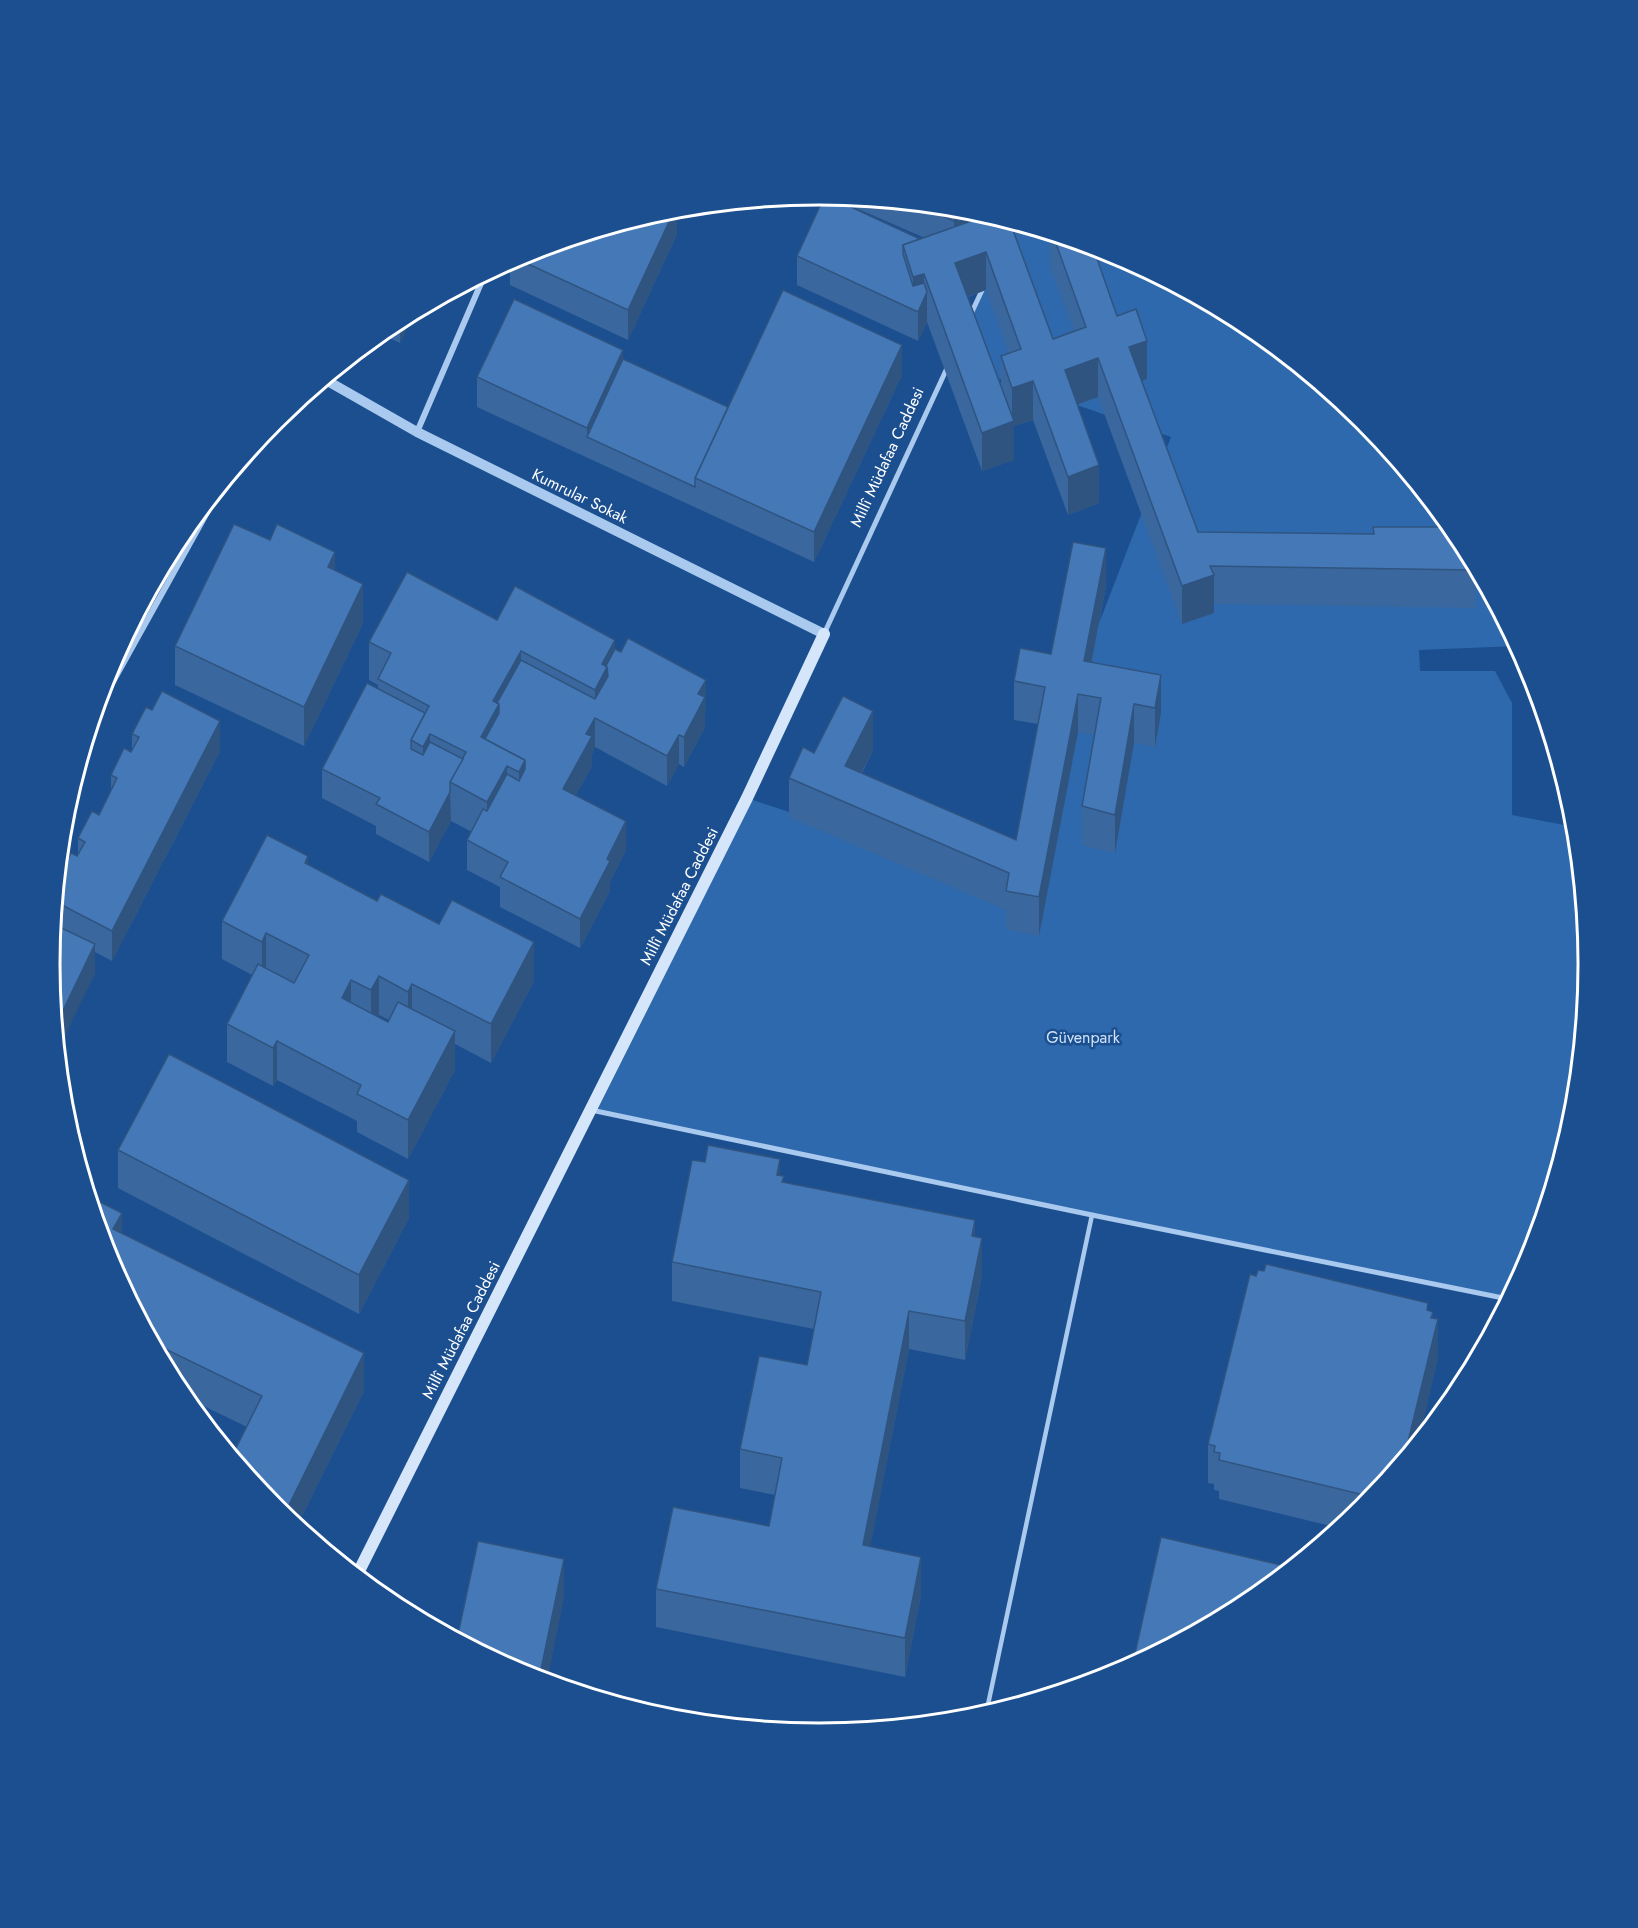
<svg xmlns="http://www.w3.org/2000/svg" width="1638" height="1928" viewBox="0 0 1638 1928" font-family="Jost,sans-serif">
  <rect width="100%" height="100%" fill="#1b4f8f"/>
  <!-- green -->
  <path fill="#2e69ad" d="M 1013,223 L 1114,253 L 1247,324 L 1363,420 L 1459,537 L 1517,646 L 1419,650 L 1420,671 L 1495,671 L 1512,703 L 1512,815 L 1564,825 L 1575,837 L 1577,992 L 1583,1018 L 1574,1114 L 1530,1259 L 1508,1299 L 590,1110 L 747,798 L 999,882 L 1171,437 L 950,362 Z"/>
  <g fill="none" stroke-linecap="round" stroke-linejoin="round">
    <!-- service -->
    <path stroke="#a9c9ee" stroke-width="4.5" d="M 986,1714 L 1092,1215"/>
    <!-- pedestrian -->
    <g stroke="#a9c9ee" stroke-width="5">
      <path d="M 970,316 L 984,286"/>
      <path d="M 824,634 L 948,366"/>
      <path d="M 591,1110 L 1092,1215 L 1508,1299"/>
    </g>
    <!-- minor -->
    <g stroke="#a9c9ee" stroke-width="6">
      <path d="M 417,432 L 485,274"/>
      <path d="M 95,714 L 224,482"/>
    </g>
    <!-- tertiary -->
    <path stroke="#a9c9ee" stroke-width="10" d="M 324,379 L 417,432 L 824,634"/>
    <!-- secondary -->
    <path stroke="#d6e6fa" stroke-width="12" d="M 357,1575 L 747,798 L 824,634"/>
  </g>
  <!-- wall -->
  <g fill="#3a679d" fill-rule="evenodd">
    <path d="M 835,196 L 969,209 L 1053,339 L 1074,331 L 1050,267 L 1050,234 L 1093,247 L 1117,316 L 1147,379 L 1142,381 L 1198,532 L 1475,567 L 1475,608 L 1214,604 L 1214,613 L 1182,624 L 1098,397 L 1077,404 L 1099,503 L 1068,515 L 1033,420 L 1014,426 L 1014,460 L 982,471 L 927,322 L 918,341 L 797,285 L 797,256 L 920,239 L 925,238 L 835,199 ZM 970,213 L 970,222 L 965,223 ZM 986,290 L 1009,354 L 1001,356 L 1001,384 L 968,297 Z"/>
    <path d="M 689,207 L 684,215 L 677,211 L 677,234 L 628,340 L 510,285 L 510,261 L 525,253 L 669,209 Z"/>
    <path d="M 413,312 L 400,343 L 380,334 L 392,324 Z"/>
    <path d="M 623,359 L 728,407 L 902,375 L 814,562 L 477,407 L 477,377 Z"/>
    <path d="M 335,571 L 363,623 L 304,746 L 175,685 L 175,646 Z"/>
    <path d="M 1106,586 L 1092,662 L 1161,675 L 1161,713 L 1155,747 L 1134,743 L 1115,853 L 1082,845 L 1082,806 L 1095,735 L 1078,732 L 1039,936 L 1006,929 L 1006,910 L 789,817 L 789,778 L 814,753 L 873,750 L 862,773 L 1016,840 L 1038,724 L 1014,720 L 1014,681 L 1051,654 Z"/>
    <path d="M 497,620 L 615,649 L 706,709 L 705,711 L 705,727 L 684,767 L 679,764 L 667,786 L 595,747 L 592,754 L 592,766 L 576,795 L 626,850 L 610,882 L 610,891 L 580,948 L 500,907 L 500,887 L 467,870 L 467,840 L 472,832 L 451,821 L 429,862 L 376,834 L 376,826 L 322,798 L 322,769 L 378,689 L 378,685 L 369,680 L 369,642 Z"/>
    <path d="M 132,734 L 220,751 L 112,961 L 95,952 L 95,974 L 54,925 L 58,878 L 78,855 L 78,838 L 99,815 L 111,791 L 111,775 L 131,752 L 132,750 Z"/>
    <path d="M 308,865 L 534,981 L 491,1063 L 455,1044 L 455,1070 L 408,1159 L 357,1132 L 357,1121 L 277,1080 L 273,1086 L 227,1062 L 227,1024 L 252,975 L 222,959 L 222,921 ZM 379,1015 L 389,1020 L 388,1022 L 378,1017 Z"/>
    <path d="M 118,1150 L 409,1218 L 359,1314 L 118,1188 Z"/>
    <path d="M 705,1162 L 780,1175 L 784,1182 L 975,1236 L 982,1276 L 965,1360 L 909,1349 L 870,1547 L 921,1595 L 905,1677 L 656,1627 L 656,1589 L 769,1526 L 775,1495 L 740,1488 L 740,1449 L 807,1365 L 814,1329 L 672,1301 L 672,1262 Z"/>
    <path d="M 122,1233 L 364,1391 L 297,1526 L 275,1508 L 247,1427 L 183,1396 L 179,1391 L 108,1258 Z"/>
    <path d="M 1428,1310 L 1433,1318 L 1438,1357 L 1418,1442 L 1363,1508 L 1339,1528 L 1219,1499 L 1219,1491 L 1214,1490 L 1214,1484 L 1208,1483 L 1208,1444 Z"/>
    <path d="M 1285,1572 L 1246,1604 L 1134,1664 L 1134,1658 Z"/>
  </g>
  <!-- shaded-wall -->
  <g fill="#305480">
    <path d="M 689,207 L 684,215 L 684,208 Z"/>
    <path d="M 677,208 L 677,234 L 628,340 L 628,310 L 675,209 Z"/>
    <path d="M 959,208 L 970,209 L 970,213 L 954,250 L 954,221 Z"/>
    <path d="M 986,252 L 986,290 L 955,301 L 955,263 Z"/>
    <path d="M 924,274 L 924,299 L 927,292 L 927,322 L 918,341 L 918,312 L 913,310 L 913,277 Z"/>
    <path d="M 413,312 L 400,343 L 400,320 Z"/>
    <path d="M 1147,341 L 1147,379 L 1129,386 L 1129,347 Z"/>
    <path d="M 902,345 L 902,375 L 814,562 L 814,532 Z"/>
    <path d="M 623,350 L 623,379 L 587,437 L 587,428 Z"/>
    <path d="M 1098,358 L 1098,397 L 1065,409 L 1065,370 Z"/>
    <path d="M 1033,381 L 1033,420 L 1014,426 L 1014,460 L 982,471 L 982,433 L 1012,422 L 1012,388 Z"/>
    <path d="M 1099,465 L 1099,503 L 1068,515 L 1068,477 Z"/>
    <path d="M 1106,548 L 1106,586 L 1085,695 L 1084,661 Z"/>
    <path d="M 335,552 L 335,591 L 328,567 Z"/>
    <path d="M 1214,575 L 1214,613 L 1182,624 L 1182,586 Z"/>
    <path d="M 363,584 L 363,623 L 304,746 L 304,707 Z"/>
    <path d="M 615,640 L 615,678 L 595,718 L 595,747 L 592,754 L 592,766 L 563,819 L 563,789 L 586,734 L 595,718 L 595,690 L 602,664 Z"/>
    <path d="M 521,651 L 521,690 L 481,776 L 481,737 L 493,701 Z"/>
    <path d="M 1161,675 L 1161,713 L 1155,747 L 1155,708 Z"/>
    <path d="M 706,680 L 705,727 L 684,767 L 684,737 L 698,694 Z"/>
    <path d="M 1078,694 L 1078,732 L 1039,936 L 1039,897 Z"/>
    <path d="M 1134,704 L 1134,743 L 1115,853 L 1115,815 Z"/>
    <path d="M 873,711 L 873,750 L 845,804 L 845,766 Z"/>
    <path d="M 220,721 L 220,751 L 112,961 L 112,931 Z"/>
    <path d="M 430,734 L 430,772 L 423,785 L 423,747 Z"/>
    <path d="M 679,735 L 679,764 L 667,786 L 667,756 Z"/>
    <path d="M 525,760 L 525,799 L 519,811 L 519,772 Z"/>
    <path d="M 507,766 L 507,804 L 487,841 L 487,802 Z"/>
    <path d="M 450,792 L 451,821 L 429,862 L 429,832 Z"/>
    <path d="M 626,821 L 626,850 L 610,882 L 610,891 L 580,948 L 580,919 L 607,859 Z"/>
    <path d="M 308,856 L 308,895 L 305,863 Z"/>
    <path d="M 266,933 L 266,971 L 262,980 L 262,942 Z"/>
    <path d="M 534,942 L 534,981 L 491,1063 L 491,1024 Z"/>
    <path d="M 95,944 L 95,974 L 58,1050 L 56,1025 Z"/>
    <path d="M 379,976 L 379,1015 L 371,1029 L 371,990 Z"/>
    <path d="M 351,980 L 351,1019 L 342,998 Z"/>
    <path d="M 412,984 L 412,1022 L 408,1030 L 408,992 Z"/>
    <path d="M 455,1031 L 455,1070 L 408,1159 L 408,1120 Z"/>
    <path d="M 277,1041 L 277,1080 L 273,1086 L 273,1048 Z"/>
    <path d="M 780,1159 L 780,1197 L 777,1175 Z"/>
    <path d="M 409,1180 L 409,1218 L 359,1314 L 359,1275 Z"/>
    <path d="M 122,1213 L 122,1252 L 113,1229 Z"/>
    <path d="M 975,1220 L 975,1258 L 972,1236 Z"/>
    <path d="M 982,1238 L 982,1276 L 965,1360 L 965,1321 Z"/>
    <path d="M 909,1311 L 909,1349 L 863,1584 L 863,1545 Z"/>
    <path d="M 1433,1312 L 1433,1339 L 1438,1319 L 1438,1357 L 1418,1442 L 1404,1458 Z"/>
    <path d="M 364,1353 L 364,1391 L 297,1526 L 284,1515 Z"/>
    <path d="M 921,1557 L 921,1595 L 905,1677 L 905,1638 Z"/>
    <path d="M 564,1559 L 564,1598 L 547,1682 L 539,1679 Z"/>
  </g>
  <!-- building -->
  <g fill="#4478b7" stroke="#305480" stroke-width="1.5">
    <path d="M 825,195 L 920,239 L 903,245 L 903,254 L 913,286 L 924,283 L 927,292 L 918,312 L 797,256 Z"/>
    <path d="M 916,204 L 959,208 L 954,221 Z"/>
    <path d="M 669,209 L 675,209 L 628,310 L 515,258 L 525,253 Z"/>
    <path d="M 970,210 L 1010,222 L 1053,339 L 1086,327 L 1053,235 L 1093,247 L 1117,316 L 1136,309 L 1147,341 L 1129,347 L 1198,532 L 1374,534 L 1373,527 L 1451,527 L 1459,537 L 1475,567 L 1475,570 L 1210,566 L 1214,575 L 1182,586 L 1098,358 L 1065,370 L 1099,465 L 1068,477 L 1033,381 L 1012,388 L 1001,356 L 1021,349 L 986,252 L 955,263 L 1014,421 L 982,433 L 924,274 L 913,277 L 903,245 L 974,220 Z"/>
    <path d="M 783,290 L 902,345 L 814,532 L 695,478 Z"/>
    <path d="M 514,299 L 623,350 L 587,428 L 477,377 Z"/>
    <path d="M 623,359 L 728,407 L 695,478 L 695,487 L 587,437 Z"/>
    <path d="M 234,524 L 270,540 L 277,524 L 335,552 L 328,567 L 363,584 L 304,707 L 175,646 Z"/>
    <path d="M 1073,542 L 1106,548 L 1084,661 L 1161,675 L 1155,708 L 1134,704 L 1115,815 L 1082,806 L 1101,698 L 1078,694 L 1039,897 L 1006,891 L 1009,873 L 789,778 L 803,747 L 814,753 L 843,696 L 873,711 L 845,766 L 1016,840 L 1045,687 L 1014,681 L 1020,648 L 1051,654 Z"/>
    <path d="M 407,572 L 497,620 L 515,586 L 615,640 L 602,664 L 607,667 L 595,690 L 521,651 L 493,701 L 499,704 L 481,737 L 525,760 L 519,772 L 507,766 L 487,802 L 450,782 L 466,752 L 430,734 L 423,747 L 411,740 L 429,706 L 378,679 L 391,653 L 369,642 Z"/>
    <path d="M 628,638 L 706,680 L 698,694 L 705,697 L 684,737 L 679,735 L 667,756 L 595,718 L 586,734 L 592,736 L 563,789 L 626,821 L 607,859 L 610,861 L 580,919 L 500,877 L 508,862 L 467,840 L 483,809 L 487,811 L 507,774 L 519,781 L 525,769 L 525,760 L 485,739 L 499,713 L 499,704 L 497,703 L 521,660 L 595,699 L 608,676 L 607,667 L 606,666 L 615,649 L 621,652 Z"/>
    <path d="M 367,683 L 425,713 L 411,740 L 411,749 L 423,755 L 430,742 L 463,759 L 450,782 L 450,792 L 429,832 L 376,804 L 380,798 L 322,769 Z"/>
    <path d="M 162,691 L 220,721 L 112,931 L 56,902 L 56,897 L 64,882 L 58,880 L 58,878 L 71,853 L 77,856 L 85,842 L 78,838 L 92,811 L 99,815 L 117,778 L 111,775 L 124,748 L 131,752 L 139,737 L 132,734 L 146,707 L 152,710 Z"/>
    <path d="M 267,835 L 308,856 L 305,863 L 377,901 L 381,894 L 439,924 L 452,900 L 534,942 L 491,1024 L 412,984 L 408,992 L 379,976 L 371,990 L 351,980 L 342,998 L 388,1022 L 398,1002 L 455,1031 L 408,1120 L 357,1094 L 361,1085 L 277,1041 L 273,1048 L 227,1024 L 258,964 L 294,983 L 309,955 L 266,933 L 262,942 L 222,921 Z"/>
    <path d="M 53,924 L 95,944 L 56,1025 L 50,964 Z"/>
    <path d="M 169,1054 L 409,1180 L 359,1275 L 118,1150 Z"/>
    <path d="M 708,1145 L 780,1159 L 777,1175 L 784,1176 L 782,1182 L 975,1220 L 972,1236 L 982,1238 L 965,1321 L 909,1311 L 863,1545 L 921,1557 L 905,1638 L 656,1589 L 673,1507 L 769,1526 L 782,1458 L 740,1449 L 759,1356 L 807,1365 L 821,1292 L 672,1262 L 692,1160 L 705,1162 Z"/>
    <path d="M 90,1197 L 122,1213 L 113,1229 L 364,1353 L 284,1515 L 275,1508 L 232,1456 L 262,1396 L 153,1343 L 108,1258 Z"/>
    <path d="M 1266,1264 L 1428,1303 L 1427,1310 L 1433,1312 L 1431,1318 L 1438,1319 L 1404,1458 L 1372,1497 L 1219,1460 L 1220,1453 L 1214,1452 L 1215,1446 L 1208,1444 L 1250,1274 L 1256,1276 L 1258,1270 L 1264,1271 Z"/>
    <path d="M 1161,1537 L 1285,1566 L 1283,1574 L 1246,1604 L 1141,1660 L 1134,1658 Z"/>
    <path d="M 478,1541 L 564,1559 L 539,1679 L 524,1675 L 457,1639 Z"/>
  </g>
  <g text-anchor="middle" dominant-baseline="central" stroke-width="5" stroke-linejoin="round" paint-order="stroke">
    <!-- street labels -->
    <g font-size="16" fill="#fff" stroke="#1b4f8f">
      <text transform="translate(887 457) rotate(-65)">Millî Müdafaa Caddesi</text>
      <text transform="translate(580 496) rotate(26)">Kumrular Sokak</text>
      <text transform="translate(679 896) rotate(-63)">Millî Müdafaa Caddesi</text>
      <text transform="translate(461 1330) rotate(-63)">Millî Müdafaa Caddesi</text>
    </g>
    <!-- park labels -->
    <g font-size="16" fill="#cfe3fa" stroke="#1b4f8f">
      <text x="1083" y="1037">Güvenpark</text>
    </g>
  </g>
  <!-- crop -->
  <path d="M0 0H1638V1928H0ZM60 964a759 759 0 1 1 1518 0a759 759 0 1 1-1518 0Z" fill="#1b4f8f" fill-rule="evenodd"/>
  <path fill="none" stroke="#fff" stroke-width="3" d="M60 964a759 759 0 1 1 1518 0a759 759 0 1 1-1518 0Z"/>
</svg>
